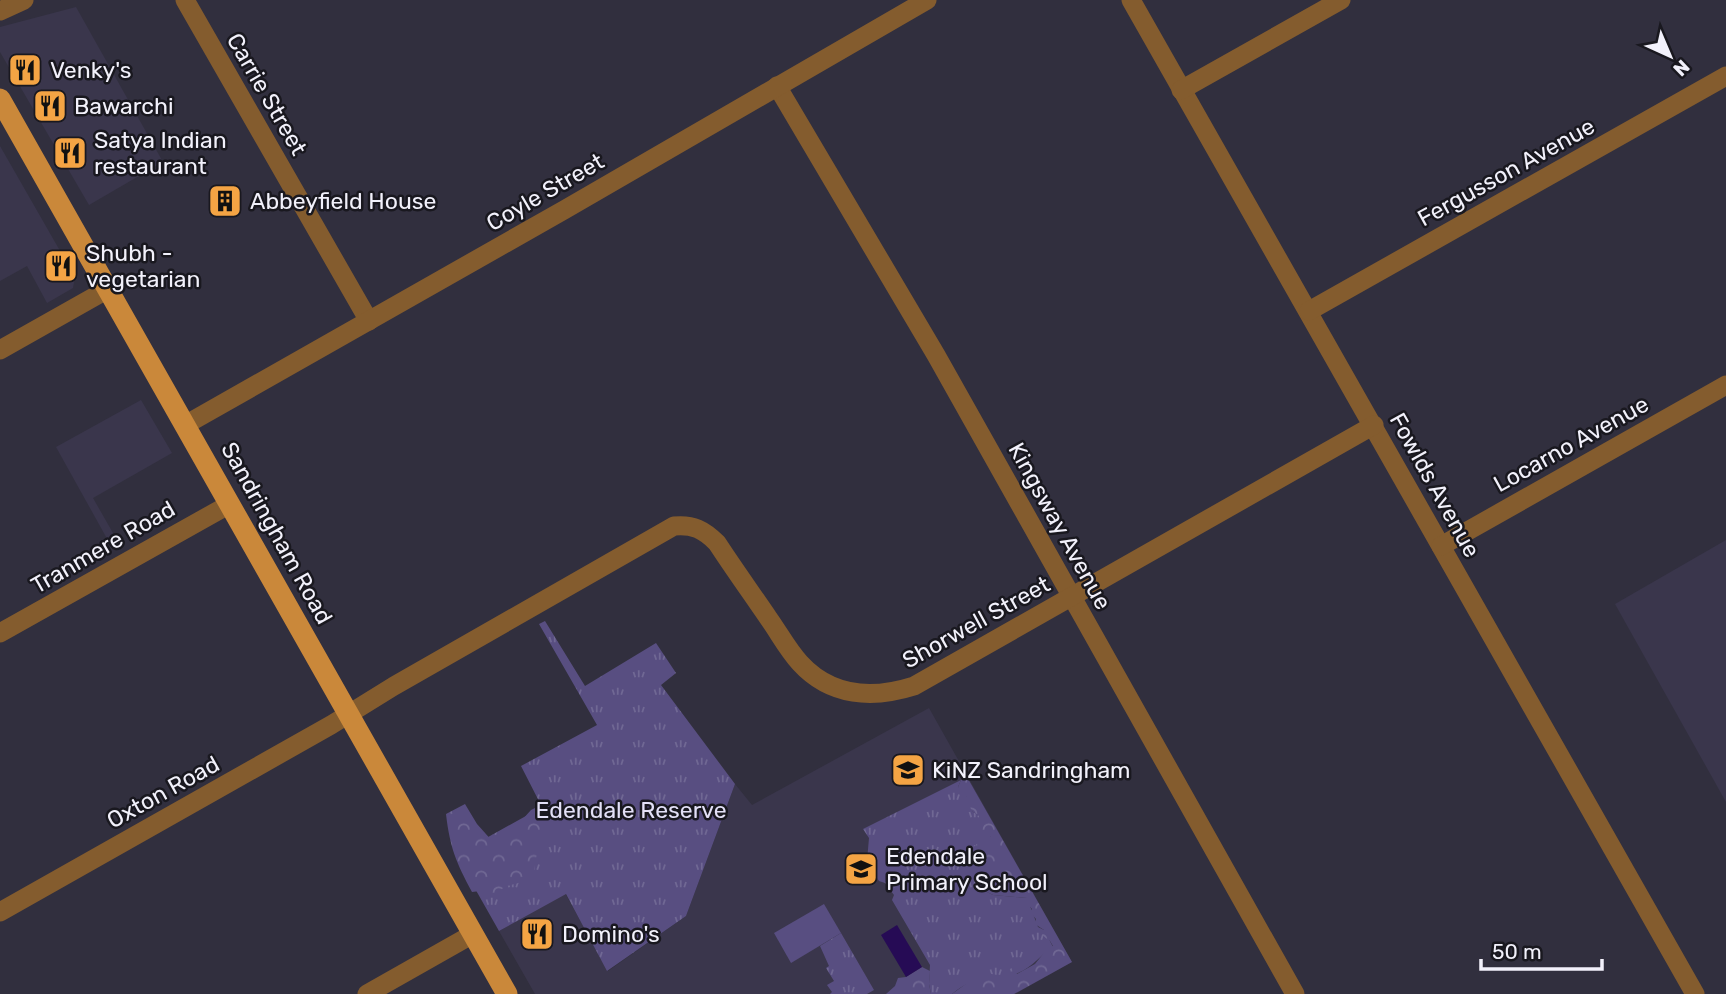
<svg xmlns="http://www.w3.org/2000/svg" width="1726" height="994" viewBox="0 0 1726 994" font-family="Rubik,sans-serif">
  <defs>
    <pattern id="grass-tufts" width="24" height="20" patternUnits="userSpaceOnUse" patternTransform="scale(1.75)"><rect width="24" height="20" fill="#584e81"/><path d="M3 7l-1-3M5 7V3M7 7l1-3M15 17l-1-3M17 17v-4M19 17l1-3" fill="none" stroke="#706894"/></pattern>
    <pattern id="forest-crowns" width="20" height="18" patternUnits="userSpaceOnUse" patternTransform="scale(1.75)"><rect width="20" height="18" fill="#584e81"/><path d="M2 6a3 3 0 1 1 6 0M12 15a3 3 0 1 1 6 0" fill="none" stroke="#706894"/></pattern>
  </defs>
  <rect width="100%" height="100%" fill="#312f3e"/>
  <!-- built -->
  <g fill="#3a364c">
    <path d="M 76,7 L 163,162 L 89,205 L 0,52 L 0,27 Z"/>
    <path d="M 0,146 L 75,277 L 73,288 L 47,303 L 27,266 L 0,281 Z"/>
    <path d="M 141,400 L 172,453 L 93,498 L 117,540 L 110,544 L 56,447 Z"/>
    <path d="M 1726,540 L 1726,802 L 1615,604 Z"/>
    <path d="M 929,708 L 1072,962 L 1015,994 L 535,994 L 499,931 L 565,893 L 608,971 L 686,916 L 735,784 L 752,805 Z"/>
  </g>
  <!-- grass -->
  <g fill="url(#grass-tufts)">
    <path d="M 545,621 L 585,686 L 656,643 L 676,673 L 661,685 L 735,784 L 686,916 L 607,971 L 566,894 L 499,931 L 456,855 L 542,807 L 521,766 L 597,725 L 539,624 Z"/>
    <path d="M 961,780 L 958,787 L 967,797 L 973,812 L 979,815 L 991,837 L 985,891 L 993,895 L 1027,898 L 1038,927 L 1044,930 L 1053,947 C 1040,955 1033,967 1018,973 C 992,983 978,972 952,994 L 931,994 L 929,984 L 930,965 L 892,900 L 894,895 L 885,883 L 879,881 L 867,861 L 869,838 L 863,829 Z"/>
    <path d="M 841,933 L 874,990 L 867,994 L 830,994 L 832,992 L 827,985 L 834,981 L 826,968 L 829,966 L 820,946 Z"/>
  </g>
  <!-- forest -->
  <g fill="url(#forest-crowns)">
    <path d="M 967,777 L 1072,962 L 1014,994 L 952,994 L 974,978 L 982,978 L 988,973 L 1000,976 L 1013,967 L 1017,974 L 1035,964 L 1047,949 L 1053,946 L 1050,941 L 1043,936 L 1044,930 L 1035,924 L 1036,919 L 1030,912 L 1032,909 L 1026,902 L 1027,898 L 993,895 L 985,891 C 983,878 972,868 968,852 L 979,842 L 991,837 L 980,828 L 979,816 L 973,812 L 966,801 L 967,797 L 961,796 L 958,787 L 961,780 Z"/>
    <path d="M 465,804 L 477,824 L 494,843 L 513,830 L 531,810 L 537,807 C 552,828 546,828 538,850 C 535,859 535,869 533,879 L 507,886 L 489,896 L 480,891 L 472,892 C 456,862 450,848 446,814 Z"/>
    <path d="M 922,967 L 930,971 L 929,984 L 931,994 L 886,994 L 895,986 L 898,978 L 906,977 Z"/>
  </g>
  <!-- pitch -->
  <path fill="#584e81" d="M 824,904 L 841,933 L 791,963 L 774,933 Z"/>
  <!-- water -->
  <path fill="#260b55" d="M 897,925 L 922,967 L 906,977 L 881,935 Z"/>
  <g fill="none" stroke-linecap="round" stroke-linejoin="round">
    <!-- minor -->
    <g stroke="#845c2e" stroke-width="19">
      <path d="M 185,0 L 369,321"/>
      <path d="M 1131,0 L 1695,994"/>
      <path d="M 0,11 L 24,0"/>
      <path d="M 777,86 L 936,355 L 1295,994"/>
      <path d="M 1181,90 L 1341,0"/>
      <path d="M 1309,311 L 1726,76"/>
      <path d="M 0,350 L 108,289"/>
      <path d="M 185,425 L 564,210 L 927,0"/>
      <path d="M 1441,546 L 1726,385"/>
      <path d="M 0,633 L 230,504"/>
      <path d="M 0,912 L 331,725 L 394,686 L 674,526 C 693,524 704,530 717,543 C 734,569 752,594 769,619 C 779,633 788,650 800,663 C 831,697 873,699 914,686 L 1374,425"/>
      <path d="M 367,994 L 473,934"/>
    </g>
    <!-- major -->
    <path stroke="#ca883a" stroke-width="21" d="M 0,99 L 507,994"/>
  </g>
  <!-- icons -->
  <defs>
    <symbol id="restaurant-square" viewBox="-11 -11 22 22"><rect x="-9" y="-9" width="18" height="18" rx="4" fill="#f4a444" stroke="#19181f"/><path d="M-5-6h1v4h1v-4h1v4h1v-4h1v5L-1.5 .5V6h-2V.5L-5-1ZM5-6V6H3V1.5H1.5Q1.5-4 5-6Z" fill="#111"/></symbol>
    <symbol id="building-square" viewBox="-11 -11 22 22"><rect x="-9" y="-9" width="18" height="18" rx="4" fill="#f4a444" stroke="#19181f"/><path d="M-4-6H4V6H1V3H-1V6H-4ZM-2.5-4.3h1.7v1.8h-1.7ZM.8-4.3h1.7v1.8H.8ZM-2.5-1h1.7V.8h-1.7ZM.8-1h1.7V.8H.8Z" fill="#111"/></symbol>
    <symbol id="school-square" viewBox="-11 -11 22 22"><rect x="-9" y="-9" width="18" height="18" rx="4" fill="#f4a444" stroke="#19181f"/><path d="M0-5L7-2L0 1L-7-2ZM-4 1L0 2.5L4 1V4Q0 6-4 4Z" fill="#111"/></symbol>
  </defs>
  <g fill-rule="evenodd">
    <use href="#restaurant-square" x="6" y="51" width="38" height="38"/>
    <use href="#restaurant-square" x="31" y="87" width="38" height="38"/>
    <use href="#restaurant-square" x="51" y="134" width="38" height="38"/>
    <use href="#building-square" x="206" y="182" width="38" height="38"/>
    <use href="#restaurant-square" x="42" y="247" width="38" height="38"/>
    <use href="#school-square" x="889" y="751" width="38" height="38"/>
    <use href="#school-square" x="842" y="850" width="38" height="38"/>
    <use href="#restaurant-square" x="518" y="915" width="38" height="38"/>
  </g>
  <g text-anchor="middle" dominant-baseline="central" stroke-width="5" stroke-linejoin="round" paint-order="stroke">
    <!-- poi labels -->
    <g font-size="23" fill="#f2f1fb" stroke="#19181f" text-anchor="start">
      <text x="50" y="70">Venky's</text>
      <text x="74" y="106">Bawarchi</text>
      <text x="94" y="140">Satya Indian<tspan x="94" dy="26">restaurant</tspan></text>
      <text x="250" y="201">Abbeyfield House</text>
      <text x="86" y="253">Shubh -<tspan x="86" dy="26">vegetarian</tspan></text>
      <text x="932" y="770">KiNZ Sandringham</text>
      <text x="886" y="856">Edendale<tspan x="886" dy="26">Primary School</tspan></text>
      <text x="562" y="934">Domino's</text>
    </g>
    <!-- street labels -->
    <g font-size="23" fill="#f2f1fb" stroke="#19181f">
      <text transform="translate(267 94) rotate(60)">Carrie Street</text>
      <text transform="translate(1506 172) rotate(-29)">Fergusson Avenue</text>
      <text transform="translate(545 192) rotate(-30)">Coyle Street</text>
      <text transform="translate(1571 444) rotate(-29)">Locarno Avenue</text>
      <text transform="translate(1435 485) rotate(61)">Fowlds Avenue</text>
      <text transform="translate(1060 526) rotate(61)">Kingsway Avenue</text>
      <text transform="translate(277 533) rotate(61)">Sandringham Road</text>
      <text transform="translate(103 547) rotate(-30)">Tranmere Road</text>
      <text transform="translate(976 622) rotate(-29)">Shorwell Street</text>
      <text transform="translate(163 792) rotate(-29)">Oxton Road</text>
    </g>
    <!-- park labels -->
    <g font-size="23" fill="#e3e0f7" stroke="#19181f">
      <text x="631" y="810">Edendale Reserve</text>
    </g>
  </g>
  <!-- north arrow -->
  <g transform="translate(1670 56) rotate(136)" stroke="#19181f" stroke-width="5" paint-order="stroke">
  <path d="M0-5L12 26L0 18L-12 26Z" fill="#f2f1fb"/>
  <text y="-10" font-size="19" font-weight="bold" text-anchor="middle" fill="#f2f1fb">N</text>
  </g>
  <!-- scale -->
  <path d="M1481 959v10h121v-10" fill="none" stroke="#f2f1fb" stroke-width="3.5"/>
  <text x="1492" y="959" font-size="21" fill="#f2f1fb" stroke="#19181f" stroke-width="5" paint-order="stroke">50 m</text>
</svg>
